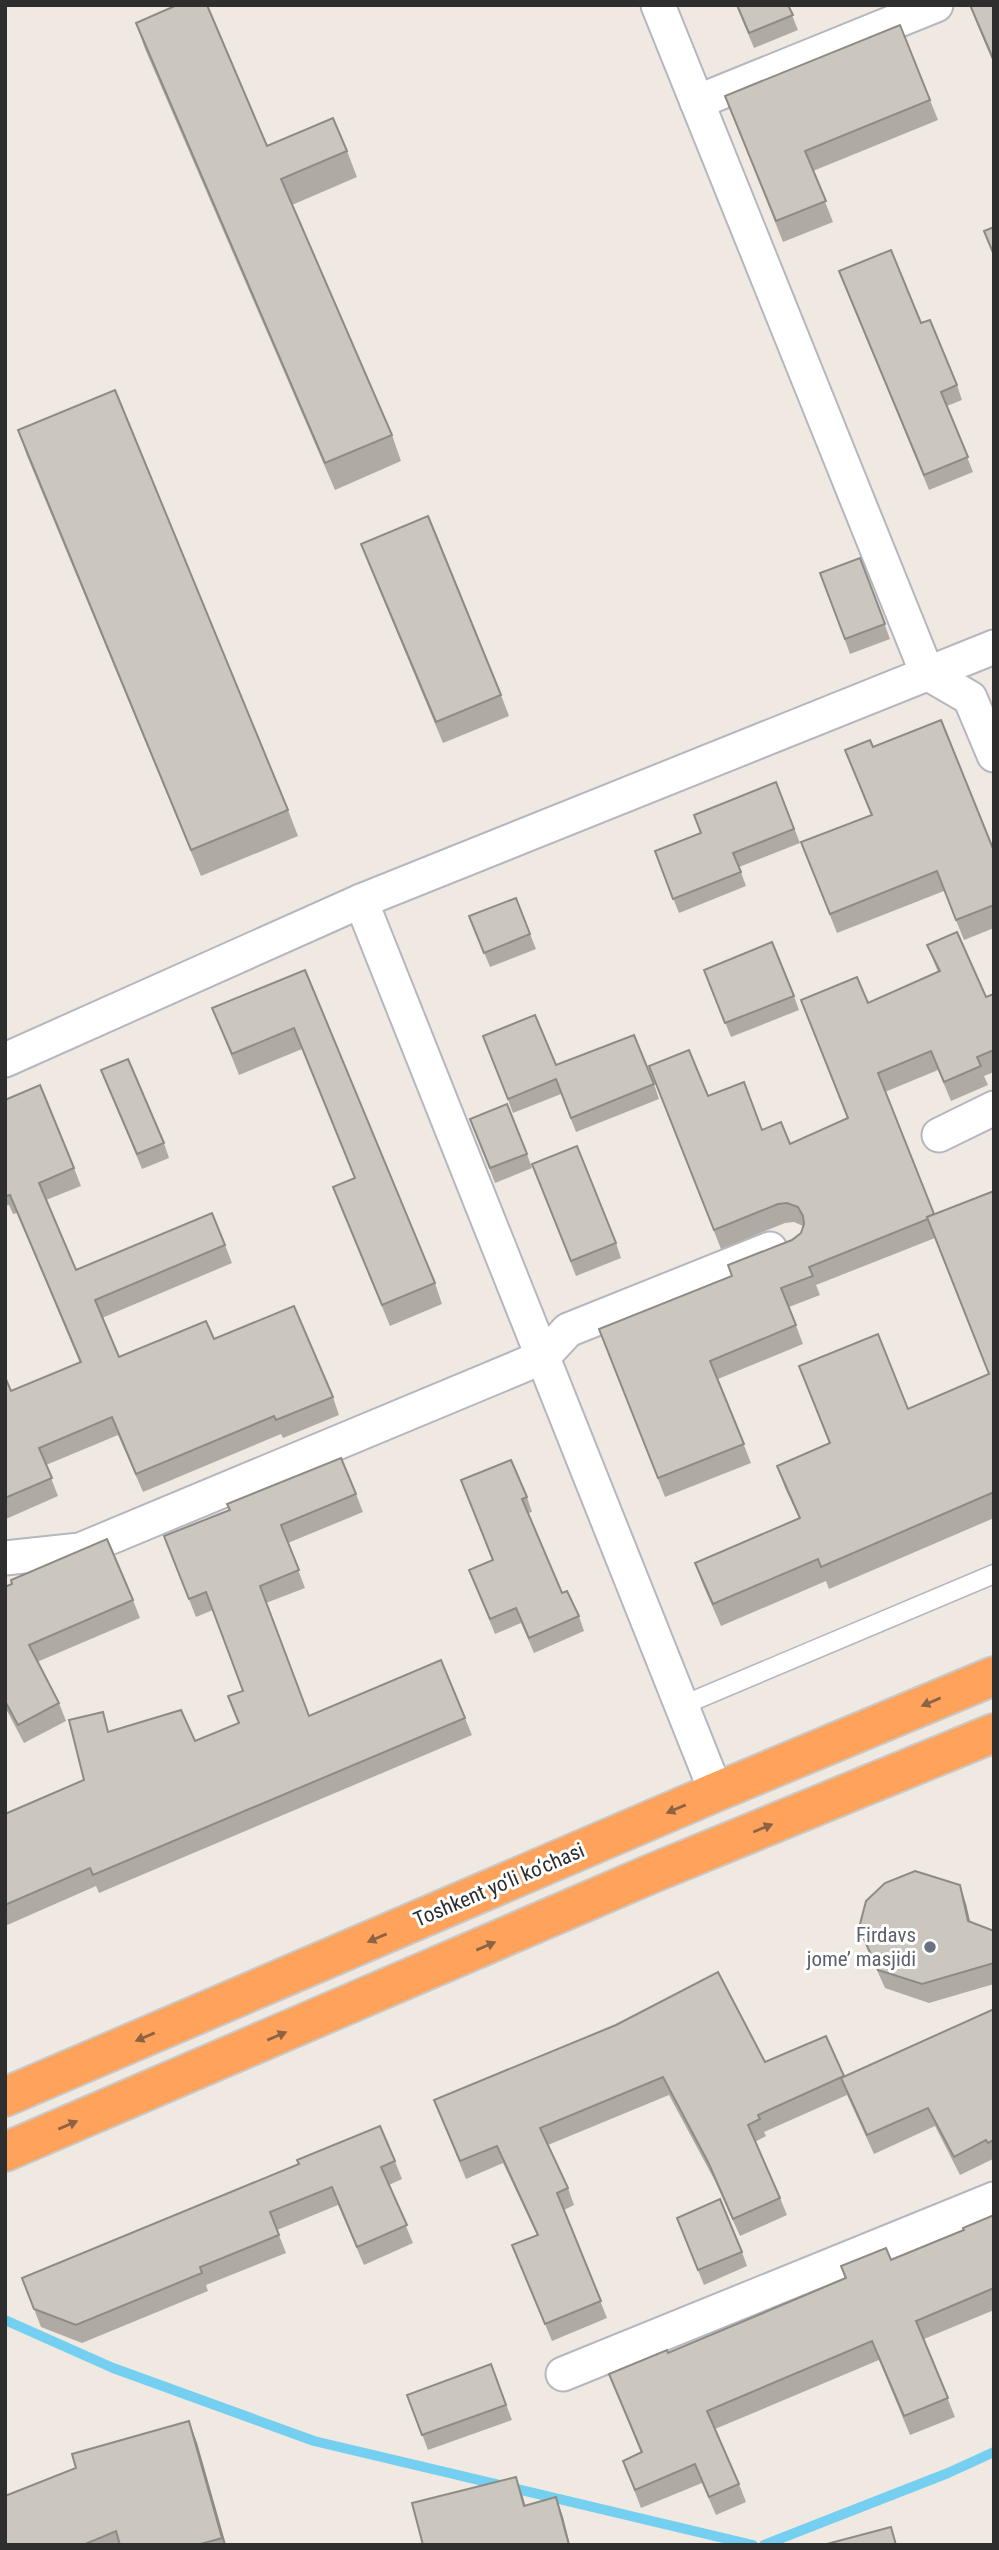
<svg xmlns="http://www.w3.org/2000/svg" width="999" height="2550" viewBox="0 0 999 2550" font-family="'Roboto Condensed',sans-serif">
  <rect width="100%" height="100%" fill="#efe9e1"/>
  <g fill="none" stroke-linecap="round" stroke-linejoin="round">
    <!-- stream -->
    <g stroke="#75cff0" stroke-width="10">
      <path d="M 5,2320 L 113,2368 L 314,2441 L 753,2545"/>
      <path d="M 764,2545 L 948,2473 L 994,2452"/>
    </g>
    <defs>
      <path id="lane" d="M 681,1706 L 994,1574"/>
      <g id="street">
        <path d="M 658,5 L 927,673 L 970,698 L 994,755"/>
        <path d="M 697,102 L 936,5"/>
        <path d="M 361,901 L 716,1792"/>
        <path d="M 5,1060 L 361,901 L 994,647"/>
        <path d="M 939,1135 L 994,1108"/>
        <path d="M 5,1558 L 80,1550 L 543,1357 L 568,1330 L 770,1249"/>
        <path d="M 563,2374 L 994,2199"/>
      </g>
      <g id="highway">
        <path d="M 5,2097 L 716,1792 L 994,1676"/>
        <path d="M 5,2152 L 653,1873 L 994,1733"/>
      </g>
    </defs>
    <!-- lane casing -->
    <use href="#lane" stroke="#b4b7c1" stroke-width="21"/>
    <!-- street casing -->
    <use href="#street" stroke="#b4b7c1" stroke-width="37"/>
    <!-- highway casing -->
    <use href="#highway" stroke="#c9c9c9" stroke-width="42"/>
    <!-- lane -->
    <use href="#lane" stroke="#fff" stroke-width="18"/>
    <!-- street -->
    <use href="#street" stroke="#fff" stroke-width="33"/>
    <!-- highway -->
    <use href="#highway" stroke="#ffa35c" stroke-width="38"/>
  </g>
  <!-- wall -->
  <g fill="#afaba4">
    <path d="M 736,5 L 788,5 L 798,30 L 754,48 Z"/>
    <path d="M 970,5 L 994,5 L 994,64 L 977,24 Z"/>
    <path d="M 136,23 L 267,146 L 347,151 L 357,177 L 292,205 L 392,435 L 401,461 L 335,490 L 145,49 Z"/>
    <path d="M 725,96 L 930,100 L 938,120 L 813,171 L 833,222 L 783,242 Z"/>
    <path d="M 839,271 L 921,323 L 957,385 L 962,400 L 947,406 L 973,472 L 929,490 Z"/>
    <path d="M 18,430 L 288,810 L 298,836 L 201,876 L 27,456 Z"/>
    <path d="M 361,544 L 501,695 L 509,716 L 443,743 L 369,565 Z"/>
    <path d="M 860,558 L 890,639 L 850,654 L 820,573 Z"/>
    <path d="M 873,747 L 994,851 L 994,928 L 964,940 L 944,891 L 837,933 L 801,843 L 871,815 L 845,750 Z"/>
    <path d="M 776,782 L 800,843 L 739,867 L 746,886 L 679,913 L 660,866 L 700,833 L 694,815 Z"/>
    <path d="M 469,916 L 530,934 L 536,949 L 490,967 Z"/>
    <path d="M 927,945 L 986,997 L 994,994 L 994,1072 L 984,1076 L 988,1085 L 951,1101 L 938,1070 L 885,1092 L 934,1214 L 994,1191 L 994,1518 L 829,1589 L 826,1581 L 721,1626 L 703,1585 L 695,1563 L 799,1518 L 785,1488 L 777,1466 L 829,1443 L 799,1366 L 908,1409 L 989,1374 L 935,1238 L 816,1285 L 820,1295 L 789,1307 L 803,1344 L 718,1379 L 751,1463 L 665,1497 L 599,1329 L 732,1276 L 792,1240 L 801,1233 L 803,1226 L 794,1222 L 785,1223 L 721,1249 L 649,1066 L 708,1096 L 762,1130 L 790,1144 L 847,1118 L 801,1000 L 868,1003 L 938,972 Z"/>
    <path d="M 305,970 L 435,1283 L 442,1304 L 390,1326 L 341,1208 L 333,1187 L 355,1178 L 302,1049 L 239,1075 L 212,1008 Z"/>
    <path d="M 704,970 L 794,996 L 799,1010 L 731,1037 Z"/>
    <path d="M 483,1036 L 556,1065 L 654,1084 L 659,1099 L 576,1132 L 561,1094 L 513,1113 Z"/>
    <path d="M 101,1070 L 164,1143 L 169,1158 L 142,1169 Z"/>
    <path d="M 5,1100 L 74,1168 L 81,1186 L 46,1200 L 76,1270 L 225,1245 L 232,1263 L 102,1318 L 119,1357 L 214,1339 L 333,1397 L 339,1415 L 283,1438 L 281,1434 L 143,1492 L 118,1435 L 46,1465 L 58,1496 L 6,1519 L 5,1377 L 11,1391 L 80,1363 L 17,1213 L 13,1214 L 9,1205 L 5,1206 Z"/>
    <path d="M 470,1119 L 527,1154 L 532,1168 L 495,1183 Z"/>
    <path d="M 532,1164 L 616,1243 L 621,1258 L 576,1276 Z"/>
    <path d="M 461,1480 L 527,1497 L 532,1512 L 528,1513 L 562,1593 L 579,1616 L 584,1631 L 534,1653 L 521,1623 L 495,1634 L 469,1570 L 492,1560 Z"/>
    <path d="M 356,1494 L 363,1512 L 288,1543 L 305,1588 L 266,1603 L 309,1716 L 465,1718 L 472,1735 L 99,1893 L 96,1886 L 5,1926 L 5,1814 L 84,1780 L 110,1731 L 195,1741 L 239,1723 L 228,1696 L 243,1691 L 213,1610 L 196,1617 L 164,1536 Z"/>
    <path d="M 5,1587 L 133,1600 L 140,1618 L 37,1662 L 59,1703 L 66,1721 L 24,1743 L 5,1707 Z"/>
    <path d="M 966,1904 L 970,1922 L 994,1931 L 994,1984 L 929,2003 L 885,1988 L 866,1946 L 859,1928 Z"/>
    <path d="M 994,2009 L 994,2161 L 993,2159 L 960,2175 L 935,2126 L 874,2154 L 847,2095 L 764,2132 L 766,2136 L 755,2142 L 780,2198 L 787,2215 L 740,2236 L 715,2181 L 669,2095 L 548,2145 L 568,2188 L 574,2205 L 564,2210 L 607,2318 L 552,2341 L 512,2245 L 537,2235 L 503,2163 L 466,2179 L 434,2100 L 765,2062 L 844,2076 Z"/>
    <path d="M 395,2161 L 402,2179 L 389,2185 L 413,2243 L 364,2265 L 338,2205 L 277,2230 L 286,2253 L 206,2285 L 208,2291 L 82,2343 L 41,2327 L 22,2278 Z"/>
    <path d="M 994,2215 L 994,2310 L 924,2339 L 955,2417 L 910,2435 L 879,2360 L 715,2429 L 739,2484 L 746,2502 L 716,2515 L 702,2483 L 641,2508 L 623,2461 L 641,2453 L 609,2374 L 668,2353 L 845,2279 L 841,2266 L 891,2260 L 964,2230 Z"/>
    <path d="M 677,2218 L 742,2252 L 747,2266 L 704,2285 Z"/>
    <path d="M 491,2364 L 512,2420 L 428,2450 L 407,2395 Z"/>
    <path d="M 189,2421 L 197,2443 L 226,2545 L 5,2545 L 76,2468 Z"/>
  </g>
  <!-- shaded-wall -->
  <g fill="#8e8b86">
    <path d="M 960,1885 L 966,1904 L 974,1939 L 968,1921 Z"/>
    <path d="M 189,2421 L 197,2443 L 226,2545 L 224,2545 L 222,2538 Z"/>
    <path d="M 516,2477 L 523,2497 L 531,2526 L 524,2506 Z"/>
    <path d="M 556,2497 L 563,2517 L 570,2545 L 569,2545 Z"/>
  </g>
  <!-- building -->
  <g fill="#cbc7bf" stroke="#8e8b86" stroke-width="2">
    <path d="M 177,5 L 207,5 L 267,146 L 333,118 L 347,151 L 281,179 L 392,435 L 325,463 L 136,23 Z"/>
    <path d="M 737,5 L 788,5 L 793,15 L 749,33 Z"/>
    <path d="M 970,5 L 994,5 L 994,61 Z"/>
    <path d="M 900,25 L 930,100 L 805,151 L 826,201 L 776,221 L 725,96 Z"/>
    <path d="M 994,227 L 994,255 L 984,231 Z"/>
    <path d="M 891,250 L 921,323 L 930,320 L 957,385 L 941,392 L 968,457 L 924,475 L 839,271 Z"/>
    <path d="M 115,390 L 288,810 L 191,850 L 18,430 Z"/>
    <path d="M 428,516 L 501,695 L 436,722 L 361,544 Z"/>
    <path d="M 860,558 L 885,624 L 845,639 L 820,573 Z"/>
    <path d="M 941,720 L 994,851 L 994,905 L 956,920 L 937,871 L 830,914 L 801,842 L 872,815 L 845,750 L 870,740 L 873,747 Z"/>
    <path d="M 776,782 L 794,829 L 733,853 L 741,872 L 673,899 L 655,851 L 701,833 L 694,815 Z"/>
    <path d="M 516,898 L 530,934 L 484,953 L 469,916 Z"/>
    <path d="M 957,932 L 986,997 L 994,994 L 994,1050 L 977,1057 L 981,1066 L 944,1082 L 931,1051 L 878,1073 L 934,1214 L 927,1217 L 928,1219 L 809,1267 L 813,1276 L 781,1288 L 796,1325 L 710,1361 L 744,1444 L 658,1478 L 599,1329 L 732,1276 L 728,1265 L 792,1240 L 801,1233 L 804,1224 L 803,1216 L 798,1207 L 787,1203 L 778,1204 L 714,1230 L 649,1066 L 689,1050 L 708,1096 L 744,1082 L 762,1130 L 781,1122 L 790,1144 L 848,1118 L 801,1000 L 857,977 L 868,1003 L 940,971 L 927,945 Z"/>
    <path d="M 772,942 L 794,996 L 725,1023 L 704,970 Z"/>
    <path d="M 305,970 L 435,1283 L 382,1305 L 333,1187 L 355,1178 L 294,1028 L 232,1054 L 212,1008 Z"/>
    <path d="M 535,1015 L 556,1065 L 634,1035 L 654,1084 L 571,1118 L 556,1079 L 508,1099 L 483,1036 Z"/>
    <path d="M 128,1059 L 164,1143 L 137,1154 L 101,1070 Z"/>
    <path d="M 40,1085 L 74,1168 L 39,1183 L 76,1270 L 212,1213 L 225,1245 L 95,1300 L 119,1357 L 206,1321 L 214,1339 L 294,1306 L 333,1397 L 276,1420 L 274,1416 L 136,1474 L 112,1417 L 39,1448 L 52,1478 L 5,1498 L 5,1377 L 11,1391 L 81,1362 L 10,1195 L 6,1196 L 5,1194 L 5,1100 Z"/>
    <path d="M 507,1104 L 527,1154 L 490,1168 L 470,1119 Z"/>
    <path d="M 577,1146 L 616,1243 L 571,1261 L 532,1164 Z"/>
    <path d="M 994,1191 L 994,1492 L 821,1567 L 818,1559 L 713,1604 L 695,1563 L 800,1518 L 777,1466 L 830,1443 L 799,1366 L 878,1334 L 908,1409 L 989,1374 L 927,1217 Z"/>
    <path d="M 341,1458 L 356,1494 L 281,1525 L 299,1570 L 260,1586 L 309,1716 L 441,1660 L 465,1718 L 93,1875 L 90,1868 L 5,1905 L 5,1814 L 84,1780 L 69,1720 L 103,1712 L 108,1732 L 181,1710 L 195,1741 L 239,1723 L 228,1696 L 243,1691 L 206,1592 L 189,1599 L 164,1536 L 230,1510 L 227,1504 Z"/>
    <path d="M 511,1460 L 527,1497 L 522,1499 L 562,1593 L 567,1591 L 579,1616 L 529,1638 L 516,1608 L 490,1619 L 469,1570 L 493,1560 L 461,1480 Z"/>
    <path d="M 107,1539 L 133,1600 L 29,1645 L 59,1703 L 18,1725 L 5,1701 L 5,1587 L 12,1584 L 11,1580 Z"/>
    <path d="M 915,1871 L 960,1885 L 968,1921 L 994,1931 L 994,1963 L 922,1984 L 878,1970 L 859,1928 L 866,1901 L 885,1883 Z"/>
    <path d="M 718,1972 L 765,2062 L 826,2036 L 844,2076 L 758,2115 L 760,2119 L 748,2125 L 780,2198 L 733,2219 L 709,2164 L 663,2077 L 540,2128 L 568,2188 L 557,2193 L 601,2301 L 545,2324 L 512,2245 L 538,2235 L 497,2146 L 460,2161 L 434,2100 L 616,2025 Z"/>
    <path d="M 994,2009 L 994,2140 L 988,2143 L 986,2140 L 954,2157 L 928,2108 L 867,2135 L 841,2078 Z"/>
    <path d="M 380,2126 L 395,2161 L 381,2167 L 407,2225 L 357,2247 L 332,2187 L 270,2212 L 279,2235 L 200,2267 L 202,2273 L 76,2325 L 34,2309 L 22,2278 L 299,2164 L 297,2160 Z"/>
    <path d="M 720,2199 L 742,2252 L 698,2270 L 677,2218 Z"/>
    <path d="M 994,2215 L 994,2288 L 916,2321 L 948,2398 L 904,2416 L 872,2341 L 707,2411 L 739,2484 L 709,2497 L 695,2464 L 635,2490 L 623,2461 L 642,2452 L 609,2374 L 667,2350 L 668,2353 L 846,2278 L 841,2266 L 886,2248 L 891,2260 L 964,2230 L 963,2228 Z"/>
    <path d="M 491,2364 L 506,2405 L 422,2435 L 407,2395 Z"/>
    <path d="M 189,2421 L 222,2538 L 197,2545 L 120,2545 L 116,2531 L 83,2545 L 5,2545 L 5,2496 L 76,2468 L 72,2454 Z"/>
    <path d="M 516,2477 L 524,2506 L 556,2497 L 569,2545 L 423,2545 L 412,2503 Z"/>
    <path d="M 891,2527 L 896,2545 L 823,2545 Z"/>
  </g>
  <!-- one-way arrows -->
  <defs><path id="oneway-solid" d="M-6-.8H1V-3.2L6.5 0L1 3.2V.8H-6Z" transform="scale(1.75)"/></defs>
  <g fill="#8c6343">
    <use href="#oneway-solid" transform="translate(931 1702) rotate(157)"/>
    <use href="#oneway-solid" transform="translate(676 1809) rotate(157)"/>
    <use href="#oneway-solid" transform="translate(763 1828) rotate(-22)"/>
    <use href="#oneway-solid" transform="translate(377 1938) rotate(157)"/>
    <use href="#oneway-solid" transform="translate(486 1946) rotate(-23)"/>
    <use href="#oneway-solid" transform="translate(277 2036) rotate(-23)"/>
    <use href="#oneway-solid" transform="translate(145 2037) rotate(157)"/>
    <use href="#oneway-solid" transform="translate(68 2125) rotate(-23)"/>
  </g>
  <!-- markers -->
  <circle fill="#6b7280" stroke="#fff" stroke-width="2.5" cx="930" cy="1947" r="7"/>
  <g text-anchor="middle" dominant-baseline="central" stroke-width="6" stroke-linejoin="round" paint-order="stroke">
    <!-- street labels -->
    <g font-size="21" fill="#2e2e2e" stroke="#fff">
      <text transform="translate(499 1885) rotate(-23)">Toshkent yo‘li ko‘chasi</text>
    </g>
    <!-- worship labels -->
    <g font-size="21" fill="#5b616d" stroke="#fff" text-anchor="end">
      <text x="916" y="1935">Firdavs<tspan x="916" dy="24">jome’ masjidi</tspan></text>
    </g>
  </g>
  <!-- border -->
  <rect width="999" height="2550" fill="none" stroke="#2e2e2e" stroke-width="14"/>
</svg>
